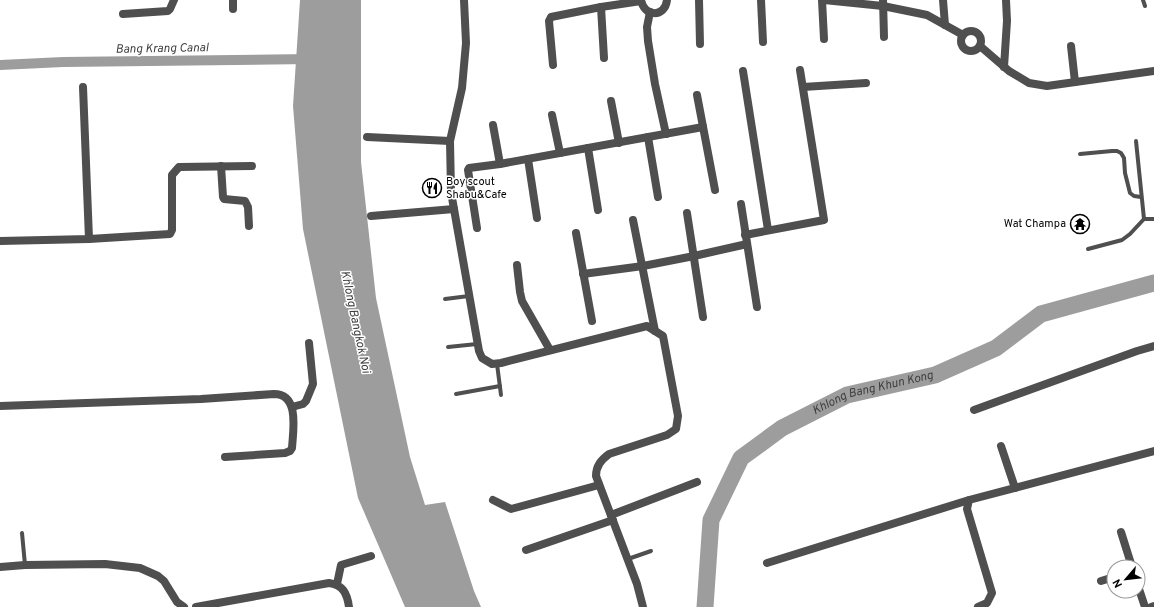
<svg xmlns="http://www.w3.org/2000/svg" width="1154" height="607" viewBox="0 0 1154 607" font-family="Overpass,sans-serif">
  <rect width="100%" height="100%" fill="#fff"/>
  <!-- water -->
  <path fill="#9d9d9d" d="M 300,0 L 361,0 L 361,162 L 376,298 L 410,457 L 425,505 L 445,502 L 474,591 L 481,607 L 405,607 L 358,498 L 303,229 L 293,106 Z"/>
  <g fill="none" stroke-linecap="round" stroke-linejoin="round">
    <!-- canal -->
    <path stroke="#9d9d9d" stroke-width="10" d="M 0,65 L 63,62 L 310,59"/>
    <!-- river -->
    <path stroke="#9d9d9d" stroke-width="17" id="s1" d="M 705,607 L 711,520 L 741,458 L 782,428 L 847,395 L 935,375 L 996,348 L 1041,314 L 1154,283"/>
    <!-- service -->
    <g stroke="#4f4f4f" stroke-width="4">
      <path d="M 1143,0 L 1145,6"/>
      <path d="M 1136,141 L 1144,219"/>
      <path d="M 1080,154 L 1112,151 L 1117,151 L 1121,153 L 1124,158 L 1125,173 L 1130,193 L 1134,196 L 1141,197"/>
      <path d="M 1088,249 L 1122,240 L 1130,234 L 1144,219 L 1154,219"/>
      <path d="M 445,299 L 469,296"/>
      <path d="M 448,347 L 477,344"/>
      <path d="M 497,364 L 501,395"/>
      <path d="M 456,394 L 500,386"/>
      <path d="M 22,533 L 25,565"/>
      <path d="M 628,559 L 651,551"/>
    </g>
    <!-- minor -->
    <g stroke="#4f4f4f" stroke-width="8">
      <path d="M 464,0 L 466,43 L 462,88 L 450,141 L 451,192 L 479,351 L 482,358 L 492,364 L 501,363 L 647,326 L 663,336 L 678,416 L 676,429 L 667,435 L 609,454 C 601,460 596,466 596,476 L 637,584 L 643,607"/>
      <path d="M 641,0 C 644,17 665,18 667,0"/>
      <path d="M 699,0 L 700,44"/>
      <path d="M 761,0 L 763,42"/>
      <path d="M 822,0 L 824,39"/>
      <path d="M 824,0 L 883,6 L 927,15 L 963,35"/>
      <path d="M 883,0 L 884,37"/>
      <path d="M 943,0 L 945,25"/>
      <path d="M 601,7 L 604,58"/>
      <path d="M 233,9 L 233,0"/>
      <path d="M 650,12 L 647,27 L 648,41 L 655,84 L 666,134"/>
      <path d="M 123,14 L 168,11 L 170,9 L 174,0"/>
      <circle cx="971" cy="41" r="10"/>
      <path d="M 980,46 L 1009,71 L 1029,83 L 1047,86 L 1154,71"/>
      <path d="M 1071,46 L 1075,82"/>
      <path d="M 553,65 L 549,21 L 551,17 L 601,7 L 641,1"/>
      <path d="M 1004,67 L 1007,21 L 1006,0"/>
      <path d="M 743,71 L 768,230"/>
      <path d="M 83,87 L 89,239"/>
      <path d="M 803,87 L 866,83"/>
      <path d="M 697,95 L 715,190"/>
      <path d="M 611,101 L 619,143"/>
      <path d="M 552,115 L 560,153"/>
      <path d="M 493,125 L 500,164"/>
      <path d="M 367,137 L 450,141"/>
      <path d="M 648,137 L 658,197"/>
      <path d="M 588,148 L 598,210"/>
      <path d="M 528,159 L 537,218"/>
      <path d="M 221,166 L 223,197 L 224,199 L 245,201 L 248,207 L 249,226"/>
      <path d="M 741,204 L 757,307"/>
      <path d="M 687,213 L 703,317"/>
      <path d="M 371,216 L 454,209"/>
      <path d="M 633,220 L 655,331"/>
      <path d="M 477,228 L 468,170 L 469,168 L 500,164 L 703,127"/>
      <path d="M 576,233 L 592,321"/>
      <path d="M 745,235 L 824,220 L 800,70"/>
      <path d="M 0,241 L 89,239 L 170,234 L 172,230 L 172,175 L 179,167 L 252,166"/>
      <path d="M 517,265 L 520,292 L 522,301 L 550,350"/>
      <path d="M 583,274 L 643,266 L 694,256 L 747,244"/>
      <path d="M 0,406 L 201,399 L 274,394 C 300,394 293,431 292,448 L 290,451 L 285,453 L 225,457"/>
      <path d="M 292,407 L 303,404 L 306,401 L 313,384 L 309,343"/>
      <path d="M 974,410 L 1137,351 L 1154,346"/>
      <path d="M 1001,446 L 1015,488"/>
      <path d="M 493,500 L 511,509 L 599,485"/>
      <path d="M 611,515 L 697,482"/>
      <path d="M 1121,532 L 1132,567"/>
      <path d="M 526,550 L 613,520"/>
      <path d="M 767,563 L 969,500"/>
      <path d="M 0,567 L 25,565 L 105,564 L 140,568 L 158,576 L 164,581 L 177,602 L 184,607"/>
      <path d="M 1101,581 L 1114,577"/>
      <path d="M 337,584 L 341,565 L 371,556"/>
      <path d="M 1138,586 L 1145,607"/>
      <path d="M 196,607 L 329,583 C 343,585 347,593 349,607"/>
      <path d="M 978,607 L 987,603 L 992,593 L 967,509 L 969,500 L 1154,451"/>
      <path d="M 1151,607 L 1154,606"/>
    </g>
  </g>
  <!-- icons -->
  <defs>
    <symbol id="restaurant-ring" viewBox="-11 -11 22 22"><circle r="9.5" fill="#fff" stroke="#000" stroke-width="1.5"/><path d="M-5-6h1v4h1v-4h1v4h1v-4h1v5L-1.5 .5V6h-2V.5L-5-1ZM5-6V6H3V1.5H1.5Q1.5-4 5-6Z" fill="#000"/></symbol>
    <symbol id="temple-ring" viewBox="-11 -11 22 22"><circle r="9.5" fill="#fff" stroke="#000" stroke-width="1.5"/><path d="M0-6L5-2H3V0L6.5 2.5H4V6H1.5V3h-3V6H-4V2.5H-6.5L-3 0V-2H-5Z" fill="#000"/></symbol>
  </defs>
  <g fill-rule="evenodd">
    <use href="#restaurant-ring" x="421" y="177" width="22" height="22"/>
    <use href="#temple-ring" x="1069" y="213" width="22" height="22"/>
  </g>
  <g text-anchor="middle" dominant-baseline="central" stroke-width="3" stroke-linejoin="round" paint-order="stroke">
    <!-- poi labels -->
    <g font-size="11" fill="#000" stroke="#fff" text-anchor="start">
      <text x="446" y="182">Boy scout<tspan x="446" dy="13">Shabu&amp;Cafe</tspan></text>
      <text x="1066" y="224" text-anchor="end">Wat Champa</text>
    </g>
    <!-- water labels -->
    <g font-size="12" font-style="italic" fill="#3e3e3e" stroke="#fff">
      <text transform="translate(162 49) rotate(-1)">Bang Krang Canal</text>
      <text transform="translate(355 322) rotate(78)">Khlong Bangkok Noi</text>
      <text stroke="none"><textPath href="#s1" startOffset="305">Khlong Bang Khun Kong</textPath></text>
    </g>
  </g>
  <!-- north arrow -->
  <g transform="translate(1126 579) rotate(242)"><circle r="19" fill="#ffffff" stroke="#999999"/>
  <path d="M0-3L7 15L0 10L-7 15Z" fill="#000000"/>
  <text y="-6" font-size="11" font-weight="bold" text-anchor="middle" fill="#000000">N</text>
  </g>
</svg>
